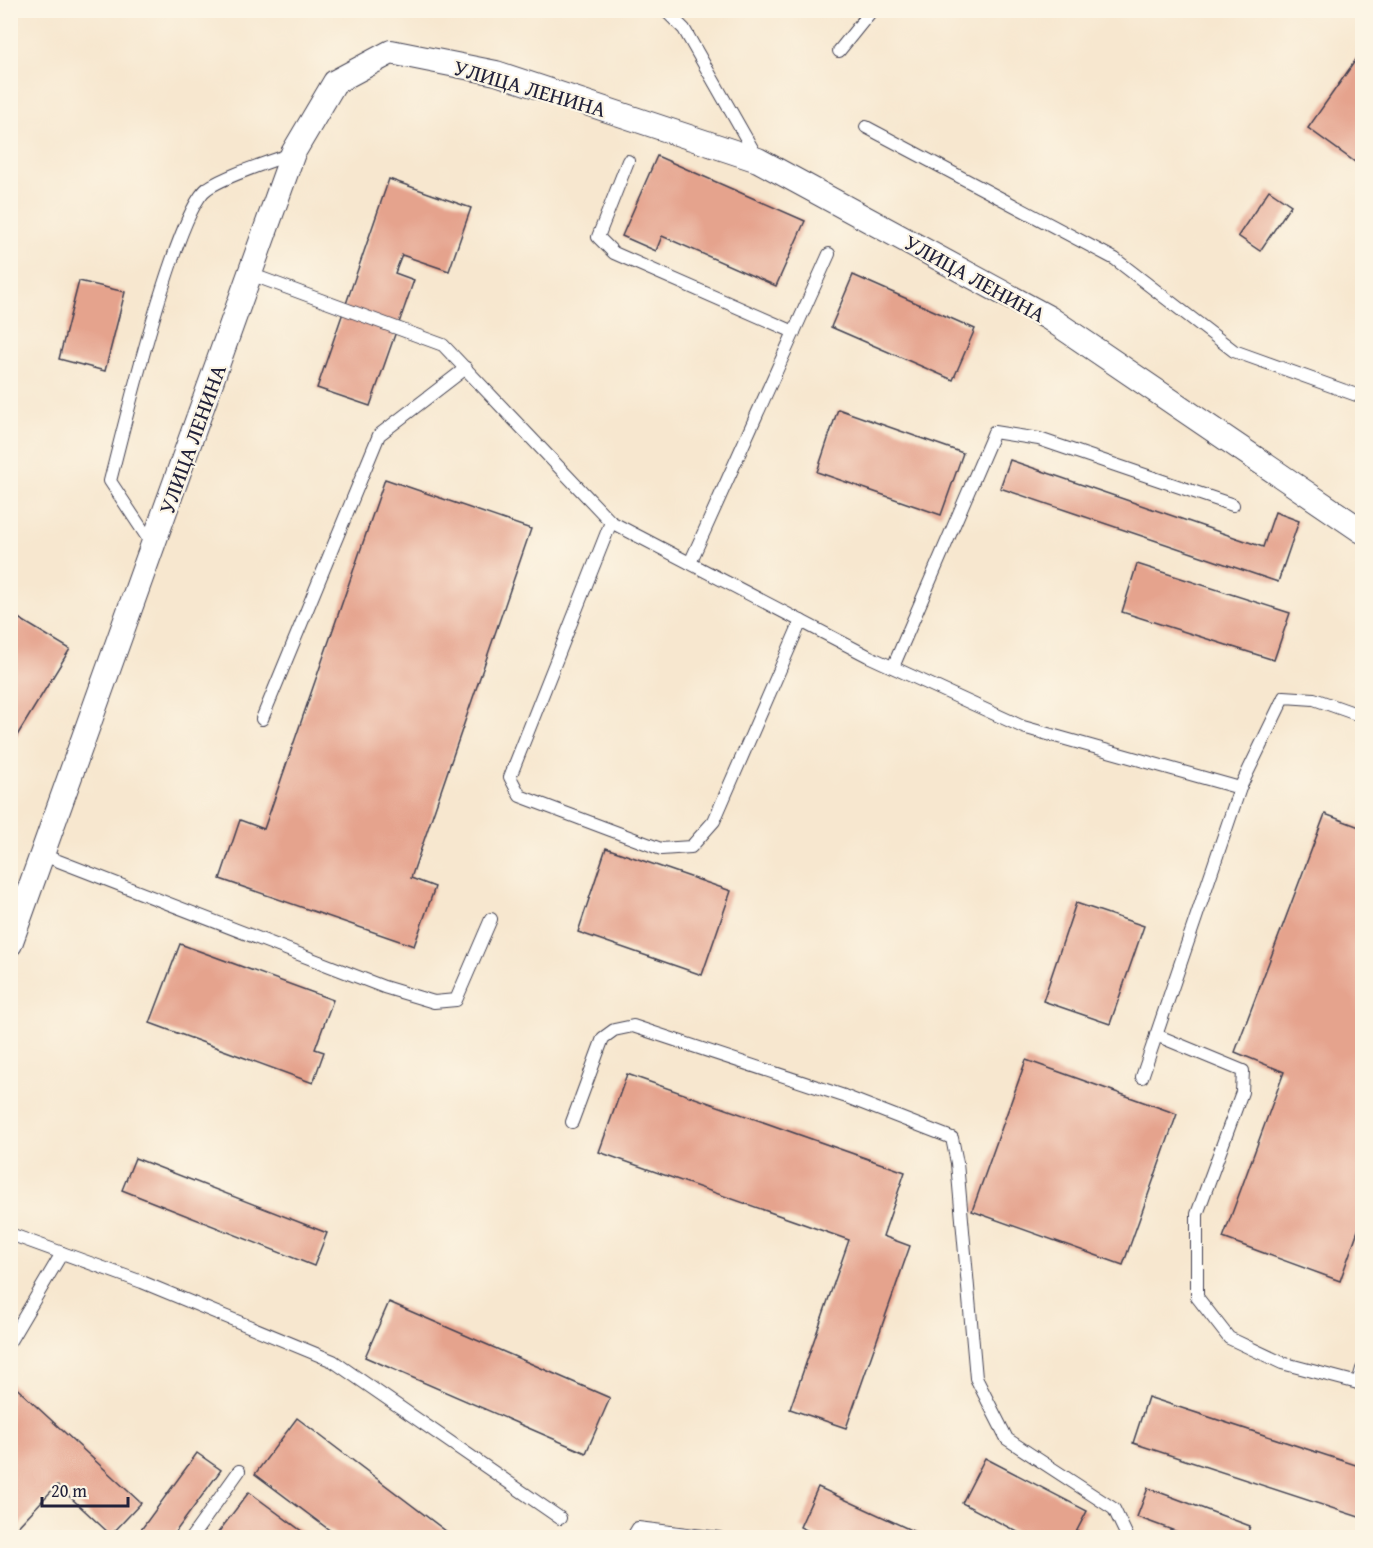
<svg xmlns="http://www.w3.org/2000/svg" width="1373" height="1548" viewBox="0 0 1373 1548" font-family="'Gentium Book Plus',serif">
  <rect width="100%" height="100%" fill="#fcf5e5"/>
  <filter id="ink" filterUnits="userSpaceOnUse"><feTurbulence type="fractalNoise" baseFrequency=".0167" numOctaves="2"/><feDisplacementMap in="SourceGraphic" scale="12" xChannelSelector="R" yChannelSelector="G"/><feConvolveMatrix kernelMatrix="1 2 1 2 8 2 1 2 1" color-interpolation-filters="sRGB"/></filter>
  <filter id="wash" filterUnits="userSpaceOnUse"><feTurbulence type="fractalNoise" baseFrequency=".008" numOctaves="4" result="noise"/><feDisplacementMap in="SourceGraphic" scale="24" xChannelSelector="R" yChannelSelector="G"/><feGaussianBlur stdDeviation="1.35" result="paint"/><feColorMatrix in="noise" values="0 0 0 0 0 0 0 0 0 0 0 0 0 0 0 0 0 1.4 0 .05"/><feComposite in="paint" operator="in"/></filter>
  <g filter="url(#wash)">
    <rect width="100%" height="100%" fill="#f7e7cf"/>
    <g id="blocks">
      <!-- building -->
      <g fill="#e5a38d">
        <path d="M 1362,51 L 1362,167 L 1308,128 Z"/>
        <path d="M 657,156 L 805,221 L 776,286 L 662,236 L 656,251 L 622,236 Z"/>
        <path d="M 389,179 L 471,208 L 449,271 L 402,255 L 395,273 L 414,280 L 370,406 L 317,388 Z"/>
        <path d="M 1269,190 L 1291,205 L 1260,251 L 1238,236 Z"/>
        <path d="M 853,275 L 975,329 L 953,380 L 831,327 Z"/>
        <path d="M 79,281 L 125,292 L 105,371 L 59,359 Z"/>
        <path d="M 838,409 L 963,453 L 941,515 L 817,472 Z"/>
        <path d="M 1010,460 L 1263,547 L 1275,512 L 1299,521 L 1278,582 L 1000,488 Z"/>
        <path d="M 385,479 L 531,529 L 411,878 L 435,887 L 414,946 L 220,879 L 240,820 L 264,829 Z"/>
        <path d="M 1137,564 L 1290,613 L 1274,660 L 1122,612 Z"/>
        <path d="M 10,613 L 70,649 L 10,747 Z"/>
        <path d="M 1325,814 L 1362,828 L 1362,1219 L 1340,1281 L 1223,1238 L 1284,1072 L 1235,1052 Z"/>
        <path d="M 606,848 L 731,891 L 702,975 L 578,932 Z"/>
        <path d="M 1076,903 L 1144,926 L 1110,1024 L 1043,1001 Z"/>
        <path d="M 180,944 L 333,1000 L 315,1049 L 324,1052 L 313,1083 L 150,1023 Z"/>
        <path d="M 1026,1060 L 1177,1114 L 1123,1265 L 972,1211 Z"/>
        <path d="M 627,1074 L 905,1172 L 883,1236 L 910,1246 L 846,1428 L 790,1409 L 849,1240 L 599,1152 Z"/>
        <path d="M 135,1158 L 327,1233 L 314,1266 L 122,1190 Z"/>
        <path d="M 389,1302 L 610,1398 L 586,1453 L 365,1357 Z"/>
        <path d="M 10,1382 L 141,1503 L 111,1535 L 57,1485 L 10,1535 Z"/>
        <path d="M 1148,1397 L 1362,1467 L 1362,1518 L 1133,1443 Z"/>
        <path d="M 297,1418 L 455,1538 L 340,1538 L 255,1474 Z"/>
        <path d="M 197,1453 L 221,1470 L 171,1538 L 135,1538 Z"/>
        <path d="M 985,1458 L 1087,1511 L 1073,1538 L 1029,1538 L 962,1503 Z"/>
        <path d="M 818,1487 L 928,1538 L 823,1538 L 800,1527 Z"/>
        <path d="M 1148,1488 L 1250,1526 L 1246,1538 L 1194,1538 L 1137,1517 Z"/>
        <path d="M 249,1492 L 311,1538 L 256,1538 L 250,1533 L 247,1538 L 214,1538 Z"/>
      </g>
    </g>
  </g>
  <g filter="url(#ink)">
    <use href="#blocks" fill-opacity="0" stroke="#424051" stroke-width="1.5"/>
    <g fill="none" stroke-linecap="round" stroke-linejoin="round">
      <defs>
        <g id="lane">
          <path d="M 665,10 L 684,29 L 758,159"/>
          <path d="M 1086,11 L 1086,10"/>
          <path d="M 839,51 L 872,10"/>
          <path d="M 866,127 L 1115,259 L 1234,351 L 1362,397"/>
          <path d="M 628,161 L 598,237 L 614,253 L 794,332"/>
          <path d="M 250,274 L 443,345 L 611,522 L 868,656 L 1023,727 L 1240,788"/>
          <path d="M 611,522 L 510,777 L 520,796 L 661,849 L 691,847 L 714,821 L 801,621"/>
          <path d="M 153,546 L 110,481 C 122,435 176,208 208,188 C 229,174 268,163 293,153"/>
          <path d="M 690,563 L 829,254"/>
          <path d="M 893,667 L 994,432 L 1039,439 L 1233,505"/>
          <path d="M 262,719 L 379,435 L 466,368"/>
          <path d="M 43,855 L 384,987 L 434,1002 L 456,1000 L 491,919"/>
          <path d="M 1156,1035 L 1243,1071 L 1242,1092 L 1197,1214 L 1197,1297 L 1229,1338 L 1282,1363 L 1358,1383 L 1362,1386"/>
          <path d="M 1142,1077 L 1240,788 L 1284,697 L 1314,699 L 1362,716"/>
          <path d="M 572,1122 L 603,1038 L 614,1030 L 633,1026 L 844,1096 L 952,1138 L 957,1163 L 976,1378 L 1007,1439 L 1114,1509 L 1128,1538"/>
          <path d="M 10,1234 L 142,1282 L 333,1361 L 560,1518"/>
          <path d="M 10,1341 L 62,1253"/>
          <path d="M 1358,1383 L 1362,1369"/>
          <path d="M 191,1538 L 239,1471"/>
          <path d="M 632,1538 L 638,1528 L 719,1538"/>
        </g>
        <path id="street" d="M 10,944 L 293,153 L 335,82 L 391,52 L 496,73 L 758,160 L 1049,318 L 1362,531"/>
      </defs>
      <!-- lane casing -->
      <use href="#lane" stroke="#424051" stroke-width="14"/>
      <!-- street casing -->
      <use href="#street" stroke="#424051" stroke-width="26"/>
      <!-- lane -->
      <use href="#lane" stroke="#fff" stroke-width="12"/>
      <!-- street -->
      <use href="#street" stroke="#fff" stroke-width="24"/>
    </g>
  </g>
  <g text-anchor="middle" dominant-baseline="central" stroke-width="4.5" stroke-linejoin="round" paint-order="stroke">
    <!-- street labels -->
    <g font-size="22" fill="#22223b" stroke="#fcf5e5">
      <text transform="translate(530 88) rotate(16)">УЛИЦА ЛЕНИНА</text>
      <text transform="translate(975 278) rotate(29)">УЛИЦА ЛЕНИНА</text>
      <text transform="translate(192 439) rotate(-70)">УЛИЦА ЛЕНИНА</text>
    </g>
  </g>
  <!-- margin -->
  <rect width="1373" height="1548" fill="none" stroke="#fcf5e5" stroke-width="36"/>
  <!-- scale -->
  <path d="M42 1497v9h86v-9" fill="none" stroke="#22223b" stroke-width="3"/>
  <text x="51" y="1497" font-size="18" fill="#22223b" stroke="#fcf5e5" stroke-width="4.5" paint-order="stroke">20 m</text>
</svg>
